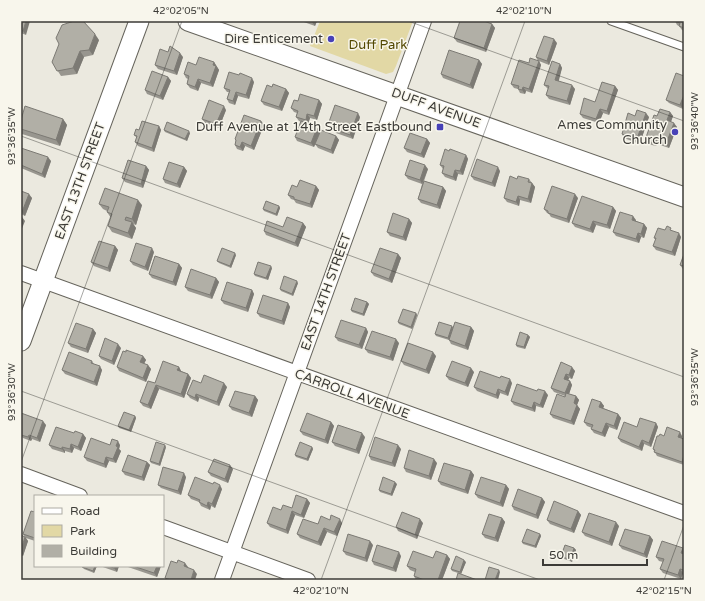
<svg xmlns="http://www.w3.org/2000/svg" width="705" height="601" viewBox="0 0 705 601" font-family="'Varela Round',sans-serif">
  <rect width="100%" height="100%" fill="#ebe9df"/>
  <!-- green -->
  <path fill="#e2d8a5" d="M 320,21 L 413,21 L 396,66 L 393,72 L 386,74 L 310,46 Z"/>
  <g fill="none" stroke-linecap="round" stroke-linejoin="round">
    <defs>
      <path id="lane" d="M 611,21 L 684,47"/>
      <g id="street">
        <path d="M 21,273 L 684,513"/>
        <path d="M 21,474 L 80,496"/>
        <path d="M 163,527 L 308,580"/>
        <path d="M 222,580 L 424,21"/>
      </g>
      <g id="secondary">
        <path d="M 188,21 L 684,197"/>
        <path d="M 21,341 L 139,21"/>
      </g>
    </defs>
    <!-- lane casing -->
    <use href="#lane" stroke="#66645c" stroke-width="9"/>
    <!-- street casing -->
    <use href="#street" stroke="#66645c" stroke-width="16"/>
    <!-- secondary casing -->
    <use href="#secondary" stroke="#66645c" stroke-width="21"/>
    <!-- lane -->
    <use href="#lane" stroke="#fff" stroke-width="7"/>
    <!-- street -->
    <use href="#street" stroke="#fff" stroke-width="14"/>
    <!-- secondary -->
    <use href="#secondary" stroke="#fff" stroke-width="19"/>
  </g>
  <!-- wall -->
  <g fill="#98968f">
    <path d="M 21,21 L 26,35 L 21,33 Z"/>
    <path d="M 301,21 L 317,21 L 315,26 Z"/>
    <path d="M 675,21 L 684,21 L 684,31 L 682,30 L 679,26 L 677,25 Z"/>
    <path d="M 492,24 L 495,28 L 486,52 L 457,42 L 454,38 Z"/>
    <path d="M 99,40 L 93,55 L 84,57 L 77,74 L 61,76 L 52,62 Z"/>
    <path d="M 557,43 L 549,65 L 539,61 L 541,65 L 532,93 L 526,91 L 525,94 L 520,93 L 518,89 L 514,88 L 511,84 L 529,63 L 538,61 L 536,57 Z"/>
    <path d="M 183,57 L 177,75 L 158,69 L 155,65 Z"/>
    <path d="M 479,60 L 482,64 L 473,89 L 443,78 L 441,74 Z"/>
    <path d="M 214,62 L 219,70 L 213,87 L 201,83 L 198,91 L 190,88 L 187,84 L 188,79 L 186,78 L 184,74 L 196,65 Z"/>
    <path d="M 560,64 L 562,68 L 558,81 L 575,89 L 570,105 L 549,99 L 546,95 L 548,89 L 544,85 Z"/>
    <path d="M 684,76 L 684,106 L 683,109 L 669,103 L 666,100 Z"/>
    <path d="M 168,77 L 171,81 L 163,100 L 147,94 L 145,90 Z"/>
    <path d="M 254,82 L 249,99 L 238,96 L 235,105 L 229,103 L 227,99 L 229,92 L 227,92 L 224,88 Z"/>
    <path d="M 615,86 L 618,90 L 609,115 L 603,113 L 599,123 L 583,118 L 580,114 Z"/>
    <path d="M 272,87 L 286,89 L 289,93 L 282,111 L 264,105 L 261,101 Z"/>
    <path d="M 319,100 L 322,104 L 317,120 L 310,118 L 308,124 L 299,121 L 296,117 L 297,113 L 294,112 L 291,108 L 298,101 Z"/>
    <path d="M 226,110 L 219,128 L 205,123 L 202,119 Z"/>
    <path d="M 670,112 L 673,116 L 671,122 L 677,127 L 669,148 L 657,144 L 656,146 L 648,144 L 645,140 L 657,116 Z"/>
    <path d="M 635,116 L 649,117 L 641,140 L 639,139 L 637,143 L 624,138 L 622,134 Z"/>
    <path d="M 360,117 L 353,139 L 336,133 L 334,129 L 334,126 L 332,126 L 329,122 Z"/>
    <path d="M 63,119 L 67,125 L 60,146 L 22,134 L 21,132 L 21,120 Z"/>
    <path d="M 261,121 L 264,125 L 254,150 L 245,146 L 243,151 L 237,149 L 235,145 L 236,141 L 235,139 Z"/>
    <path d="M 159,126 L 161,130 L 154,152 L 138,146 L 135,142 L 137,138 L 134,135 L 139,130 Z"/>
    <path d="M 317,128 L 320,132 L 314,147 L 297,141 L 295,137 Z"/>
    <path d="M 164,130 L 190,133 L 187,141 L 165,132 Z"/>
    <path d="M 336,136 L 339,140 L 333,154 L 318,148 L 315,144 Z"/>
    <path d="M 427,139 L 430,143 L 424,158 L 407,152 L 404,148 Z"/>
    <path d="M 21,148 L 51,161 L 45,178 L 21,168 Z"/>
    <path d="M 466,155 L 468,159 L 463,175 L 458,174 L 456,181 L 445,177 L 442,173 L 443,169 L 440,165 Z"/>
    <path d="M 146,166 L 149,170 L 143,188 L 125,182 L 122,178 Z"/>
    <path d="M 184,167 L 187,171 L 180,188 L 165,183 L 163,179 Z"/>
    <path d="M 428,169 L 424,181 L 443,187 L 446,191 L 440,209 L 421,203 L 418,199 L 422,184 L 408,179 L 405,175 Z"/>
    <path d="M 500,171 L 495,187 L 474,180 L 471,176 Z"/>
    <path d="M 517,179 L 529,179 L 535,187 L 531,203 L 520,200 L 519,206 L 507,202 L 504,198 Z"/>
    <path d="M 316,186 L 319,190 L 312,208 L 296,203 L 294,200 L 291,199 L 288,195 L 297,187 Z"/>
    <path d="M 21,191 L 32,198 L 25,216 L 21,214 Z"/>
    <path d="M 578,198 L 569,223 L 551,217 L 549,214 L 547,213 L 544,209 Z"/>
    <path d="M 99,204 L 142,205 L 136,225 L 133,224 L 136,228 L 132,239 L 112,232 L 108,226 L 111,218 L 107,212 L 107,211 L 103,209 Z"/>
    <path d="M 279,206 L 280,208 L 277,216 L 264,211 L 263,209 Z"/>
    <path d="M 613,207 L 616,211 L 610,229 L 596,225 L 593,233 L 575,227 L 572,223 Z"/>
    <path d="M 409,219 L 412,223 L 406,241 L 390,236 L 387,232 Z"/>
    <path d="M 636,220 L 636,221 L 644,224 L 647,228 L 644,238 L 641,237 L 639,243 L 616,236 L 613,232 Z"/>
    <path d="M 303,223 L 306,227 L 298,247 L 266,235 L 264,231 Z"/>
    <path d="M 665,230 L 674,232 L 681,237 L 675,256 L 656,250 L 653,246 L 656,240 L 654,238 Z"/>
    <path d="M 115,246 L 118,250 L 110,272 L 94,266 L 91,262 Z"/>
    <path d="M 154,252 L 148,271 L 133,265 L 130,261 Z"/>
    <path d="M 398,254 L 401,258 L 392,283 L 374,276 L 371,272 Z"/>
    <path d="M 684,254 L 684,269 L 683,269 L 680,265 Z"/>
    <path d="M 236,255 L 231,268 L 219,263 L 217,261 Z"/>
    <path d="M 179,264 L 182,268 L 176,286 L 152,278 L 149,274 Z"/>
    <path d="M 272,268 L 268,280 L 255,276 L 254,274 Z"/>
    <path d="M 216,278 L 219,282 L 212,299 L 188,291 L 185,287 Z"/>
    <path d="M 298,283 L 293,296 L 281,291 L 280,289 Z"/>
    <path d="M 252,290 L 254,294 L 248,312 L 224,304 L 221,300 Z"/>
    <path d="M 367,302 L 369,304 L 364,316 L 352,312 L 351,310 Z"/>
    <path d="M 288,303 L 290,307 L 284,325 L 260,317 L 257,313 Z"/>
    <path d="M 416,313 L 417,315 L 412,329 L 399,324 L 398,322 Z"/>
    <path d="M 453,327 L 471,327 L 474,331 L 468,350 L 451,344 L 449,340 L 436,336 L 435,334 Z"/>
    <path d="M 366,328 L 368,332 L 362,349 L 338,341 L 335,337 Z"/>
    <path d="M 93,329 L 96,333 L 88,353 L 71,347 L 68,343 Z"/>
    <path d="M 528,335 L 530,337 L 525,349 L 517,347 L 516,345 Z"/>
    <path d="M 399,343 L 393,361 L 368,353 L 365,349 Z"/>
    <path d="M 121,348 L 114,365 L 101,359 L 99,356 Z"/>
    <path d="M 126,352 L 143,356 L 146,360 L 144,363 L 151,369 L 146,382 L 119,371 L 117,367 Z"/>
    <path d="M 436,356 L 429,374 L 404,365 L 401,361 Z"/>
    <path d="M 92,361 L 94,364 L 102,370 L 97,386 L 65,374 L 62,370 Z"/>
    <path d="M 561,362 L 575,371 L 572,379 L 569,378 L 568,381 L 570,381 L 572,385 L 569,394 L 576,396 L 579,400 L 577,405 L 580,409 L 574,425 L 553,418 L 550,414 L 565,396 L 554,392 L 551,388 Z"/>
    <path d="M 179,367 L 181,371 L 188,374 L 191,378 L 184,398 L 159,389 L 151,409 L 143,406 L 140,402 L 155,383 Z"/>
    <path d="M 474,372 L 468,387 L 449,380 L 446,376 Z"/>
    <path d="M 201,383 L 227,387 L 219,406 L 199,398 L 198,402 L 190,398 L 187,394 Z"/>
    <path d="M 512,383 L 508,396 L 500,393 L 498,399 L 477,391 L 474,387 Z"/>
    <path d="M 548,395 L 543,408 L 536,406 L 535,412 L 514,405 L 511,401 Z"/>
    <path d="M 255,396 L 258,400 L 252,417 L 232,410 L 229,406 Z"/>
    <path d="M 601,402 L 604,406 L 603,408 L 618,414 L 621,418 L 617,430 L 609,427 L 605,437 L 594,433 L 591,429 L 592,428 L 587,426 L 584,422 Z"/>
    <path d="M 21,414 L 46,425 L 40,442 L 32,439 L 31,441 L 23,438 L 21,436 Z"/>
    <path d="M 135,416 L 136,418 L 131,432 L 119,428 L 118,426 Z"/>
    <path d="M 331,422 L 334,426 L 328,444 L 303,435 L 300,431 Z"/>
    <path d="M 656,423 L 658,427 L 651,447 L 644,444 L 642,451 L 621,442 L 618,438 L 637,427 Z"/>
    <path d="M 74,433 L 83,434 L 86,438 L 81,451 L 74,448 L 72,453 L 65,451 L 65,453 L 52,449 L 49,445 Z"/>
    <path d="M 659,436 L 682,436 L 682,438 L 684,439 L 684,465 L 657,456 L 653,449 Z"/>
    <path d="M 365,437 L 359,454 L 335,446 L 332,442 Z"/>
    <path d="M 110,445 L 120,445 L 119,449 L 121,451 L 116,463 L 109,461 L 106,468 L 87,461 L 84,457 Z"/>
    <path d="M 166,447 L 160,466 L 151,463 L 150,461 Z"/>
    <path d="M 312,447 L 313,449 L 308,461 L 296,457 L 295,455 Z"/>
    <path d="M 401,449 L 395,467 L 371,460 L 369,456 Z"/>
    <path d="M 147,462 L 150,465 L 144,481 L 125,475 L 122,471 Z"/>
    <path d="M 437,463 L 431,480 L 406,472 L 404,468 Z"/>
    <path d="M 233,469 L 228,483 L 211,476 L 208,472 Z"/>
    <path d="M 471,471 L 474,475 L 468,494 L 441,485 L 438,481 Z"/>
    <path d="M 186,477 L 181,495 L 161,488 L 158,485 Z"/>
    <path d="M 397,484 L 392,496 L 380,492 L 379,490 Z"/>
    <path d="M 506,485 L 509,489 L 503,507 L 478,498 L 475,494 Z"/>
    <path d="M 222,489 L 215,508 L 211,506 L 210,510 L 201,506 L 199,502 L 191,499 L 188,495 Z"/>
    <path d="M 542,498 L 545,502 L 538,519 L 514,510 L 512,506 Z"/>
    <path d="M 307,499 L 310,503 L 304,518 L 295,515 L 288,534 L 270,527 L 267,523 L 281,510 L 292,508 Z"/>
    <path d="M 578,511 L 581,515 L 574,533 L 550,524 L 547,520 Z"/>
    <path d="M 35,512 L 35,541 L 26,538 L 28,541 L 23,556 L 21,555 L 21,535 L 25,537 L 23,534 Z"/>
    <path d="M 502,518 L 505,522 L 498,542 L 485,538 L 482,534 Z"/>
    <path d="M 330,520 L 342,523 L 337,536 L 327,532 L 321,546 L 300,538 L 297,534 L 318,524 Z"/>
    <path d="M 423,523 L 417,539 L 398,531 L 396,527 Z"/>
    <path d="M 619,526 L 612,546 L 585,536 L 582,532 Z"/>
    <path d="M 540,534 L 541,536 L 536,548 L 523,544 L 522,542 Z"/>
    <path d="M 650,536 L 653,540 L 647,558 L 622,549 L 619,545 Z"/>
    <path d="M 373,545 L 367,562 L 346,555 L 343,551 Z"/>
    <path d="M 574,548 L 576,550 L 572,562 L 562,558 L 561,556 Z"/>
    <path d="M 683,548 L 684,549 L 684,573 L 683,573 L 681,579 L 663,573 L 660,569 L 663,562 L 659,561 L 656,557 Z"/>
    <path d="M 447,555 L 450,559 L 442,580 L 416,580 L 414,576 L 415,572 L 410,570 L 407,566 L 433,558 Z"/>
    <path d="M 401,556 L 396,572 L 374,565 L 372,561 Z"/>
    <path d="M 466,562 L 461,574 L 452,571 L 451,569 Z"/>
    <path d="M 83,566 L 97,566 L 94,573 L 84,569 L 82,567 Z"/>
    <path d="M 100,566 L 119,566 L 117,572 Z"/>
    <path d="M 127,566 L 161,566 L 157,577 L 128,567 Z"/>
  </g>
  <!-- shaded-wall -->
  <g fill="#7c7a74">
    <path d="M 26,21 L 30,21 L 26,35 L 23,31 Z"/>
    <path d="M 312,21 L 317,21 L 315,26 L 312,22 Z"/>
    <path d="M 492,24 L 495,28 L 486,52 L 484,48 Z"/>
    <path d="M 95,34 L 99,40 L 93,55 L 89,50 Z"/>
    <path d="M 554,39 L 557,43 L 549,65 L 547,61 Z"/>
    <path d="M 80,51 L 84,57 L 77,74 L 73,68 Z"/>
    <path d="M 180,53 L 183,57 L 177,75 L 174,71 Z"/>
    <path d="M 479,60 L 482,64 L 473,89 L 470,85 Z"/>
    <path d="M 539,61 L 541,65 L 532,93 L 529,89 Z"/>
    <path d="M 214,62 L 219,70 L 213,87 L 210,83 Z"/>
    <path d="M 560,64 L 562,68 L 558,84 L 555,80 Z"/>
    <path d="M 168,77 L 171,81 L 163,100 L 160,96 Z"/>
    <path d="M 252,78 L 254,82 L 249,99 L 246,95 Z"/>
    <path d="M 198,79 L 201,83 L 198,91 L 195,87 Z"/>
    <path d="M 572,85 L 575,89 L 570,105 L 567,101 Z"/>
    <path d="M 615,86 L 618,90 L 609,115 L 607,111 Z"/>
    <path d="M 523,87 L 526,91 L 525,94 L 522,90 Z"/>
    <path d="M 286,89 L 289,93 L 282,111 L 279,107 Z"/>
    <path d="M 236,92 L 238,96 L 235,105 L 233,101 Z"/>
    <path d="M 684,95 L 684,106 L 683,109 L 680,105 Z"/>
    <path d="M 319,100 L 322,104 L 317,120 L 314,116 Z"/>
    <path d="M 224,106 L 226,110 L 219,128 L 216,124 Z"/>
    <path d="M 600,109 L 603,113 L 599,123 L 596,119 Z"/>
    <path d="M 670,112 L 673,116 L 670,124 L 667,120 Z"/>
    <path d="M 358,113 L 360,117 L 353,139 L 350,135 Z"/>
    <path d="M 646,113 L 649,117 L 641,140 L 638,136 Z"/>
    <path d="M 307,114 L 310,118 L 308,124 L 306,120 Z"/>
    <path d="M 63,119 L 67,125 L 60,146 L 56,140 Z"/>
    <path d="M 261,121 L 264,125 L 254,150 L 251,146 Z"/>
    <path d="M 674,123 L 677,127 L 669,148 L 666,144 Z"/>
    <path d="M 159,126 L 161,130 L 154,152 L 152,148 Z"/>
    <path d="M 317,128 L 320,132 L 314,147 L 311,143 Z"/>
    <path d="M 189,131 L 190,133 L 187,141 L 185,139 Z"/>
    <path d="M 636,135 L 639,139 L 637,143 L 635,139 Z"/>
    <path d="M 336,136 L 339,140 L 333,154 L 331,150 Z"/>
    <path d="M 427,139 L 430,143 L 424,158 L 421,154 Z"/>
    <path d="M 654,140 L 657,144 L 656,146 L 654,143 Z"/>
    <path d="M 242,142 L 245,146 L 243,151 L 240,147 Z"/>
    <path d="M 466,155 L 468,159 L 463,175 L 460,171 Z"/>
    <path d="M 48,157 L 51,161 L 45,178 L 42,174 Z"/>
    <path d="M 425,165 L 428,169 L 422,184 L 420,180 Z"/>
    <path d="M 146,166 L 149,170 L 143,188 L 141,184 Z"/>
    <path d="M 184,167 L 187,171 L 180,188 L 177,184 Z"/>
    <path d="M 498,167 L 500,171 L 495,187 L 492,183 Z"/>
    <path d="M 455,170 L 458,174 L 456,181 L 453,177 Z"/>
    <path d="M 532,183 L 535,187 L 531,203 L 528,199 Z"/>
    <path d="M 316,186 L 319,190 L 312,208 L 310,204 Z"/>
    <path d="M 443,187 L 446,191 L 440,209 L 437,205 Z"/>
    <path d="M 29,194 L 32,198 L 25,216 L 22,212 Z"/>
    <path d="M 575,194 L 578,198 L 569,223 L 567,219 Z"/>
    <path d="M 518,196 L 520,200 L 519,206 L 516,202 Z"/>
    <path d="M 138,200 L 142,205 L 136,225 L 132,219 Z"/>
    <path d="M 279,206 L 280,208 L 277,216 L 276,214 Z"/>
    <path d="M 613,207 L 616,211 L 610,229 L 607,225 Z"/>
    <path d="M 633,216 L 636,220 L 635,224 L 632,220 Z"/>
    <path d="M 22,217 L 25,221 L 21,231 L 21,219 Z"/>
    <path d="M 409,219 L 412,223 L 406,241 L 403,237 Z"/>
    <path d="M 593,221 L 596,225 L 593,233 L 590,229 Z"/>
    <path d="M 132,222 L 136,228 L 132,239 L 128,233 Z"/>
    <path d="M 303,223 L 306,227 L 298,247 L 295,243 Z"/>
    <path d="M 644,224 L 647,228 L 644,238 L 641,234 Z"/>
    <path d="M 638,233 L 641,237 L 639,243 L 636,239 Z"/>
    <path d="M 679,233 L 681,237 L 675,256 L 672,252 Z"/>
    <path d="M 115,246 L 118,250 L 110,272 L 108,268 Z"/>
    <path d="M 152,248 L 154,252 L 148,271 L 145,267 Z"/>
    <path d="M 235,253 L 236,255 L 231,268 L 230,266 Z"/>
    <path d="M 398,254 L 401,258 L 392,283 L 389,279 Z"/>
    <path d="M 179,264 L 182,268 L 176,286 L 173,282 Z"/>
    <path d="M 271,266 L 272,268 L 268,280 L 266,278 Z"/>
    <path d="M 216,278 L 219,282 L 212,299 L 210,295 Z"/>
    <path d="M 297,281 L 298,283 L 293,296 L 292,294 Z"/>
    <path d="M 252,290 L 254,294 L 248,312 L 246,308 Z"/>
    <path d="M 367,302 L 369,304 L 364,316 L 363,314 Z"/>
    <path d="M 288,303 L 290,307 L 284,325 L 282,321 Z"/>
    <path d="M 416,313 L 417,315 L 412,329 L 411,327 Z"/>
    <path d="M 452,326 L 453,328 L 449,340 L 448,338 Z"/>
    <path d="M 471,327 L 474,331 L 468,350 L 465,346 Z"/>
    <path d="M 366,328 L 368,332 L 362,349 L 359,345 Z"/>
    <path d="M 93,329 L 96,333 L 88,353 L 86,349 Z"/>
    <path d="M 528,335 L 530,337 L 525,349 L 524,347 Z"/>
    <path d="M 396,339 L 399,343 L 393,361 L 390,357 Z"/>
    <path d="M 118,344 L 121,348 L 114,365 L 112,361 Z"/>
    <path d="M 433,352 L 436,356 L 429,374 L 426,370 Z"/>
    <path d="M 143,356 L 146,360 L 143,366 L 140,362 Z"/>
    <path d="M 148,365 L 151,369 L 146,382 L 143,378 Z"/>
    <path d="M 100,366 L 102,370 L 97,386 L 94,382 Z"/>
    <path d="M 179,367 L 181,371 L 180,374 L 177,370 Z"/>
    <path d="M 572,367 L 575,371 L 572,379 L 569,375 Z"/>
    <path d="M 471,368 L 474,372 L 468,387 L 465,383 Z"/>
    <path d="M 188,374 L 191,378 L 184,398 L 181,394 Z"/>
    <path d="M 566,374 L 569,378 L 567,383 L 564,379 Z"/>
    <path d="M 510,379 L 512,383 L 508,396 L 505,392 Z"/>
    <path d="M 570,381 L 572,385 L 568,397 L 565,393 Z"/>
    <path d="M 224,383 L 227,387 L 219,406 L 217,402 Z"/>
    <path d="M 156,385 L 159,389 L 151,409 L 148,405 Z"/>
    <path d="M 498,389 L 500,393 L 498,399 L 496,395 Z"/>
    <path d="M 545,391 L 548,395 L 543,408 L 540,405 Z"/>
    <path d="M 196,394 L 199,398 L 198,402 L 195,398 Z"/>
    <path d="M 255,396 L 258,400 L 252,417 L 249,413 Z"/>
    <path d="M 576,396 L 579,400 L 577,405 L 580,409 L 574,425 L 571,421 L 574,403 Z"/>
    <path d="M 534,402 L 536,406 L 535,412 L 532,408 Z"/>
    <path d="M 601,402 L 604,406 L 602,411 L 599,407 Z"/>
    <path d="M 618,414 L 621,418 L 617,430 L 614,426 Z"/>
    <path d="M 135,416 L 136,418 L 131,432 L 129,430 Z"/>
    <path d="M 43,421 L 46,425 L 40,442 L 37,438 Z"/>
    <path d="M 331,422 L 334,426 L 328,444 L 325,440 Z"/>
    <path d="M 606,423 L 609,427 L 605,437 L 602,433 Z"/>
    <path d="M 656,423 L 658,427 L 651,447 L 649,443 Z"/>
    <path d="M 680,432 L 682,436 L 681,441 L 678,437 Z"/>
    <path d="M 362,433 L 365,437 L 359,454 L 356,450 Z"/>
    <path d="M 83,434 L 86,438 L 81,451 L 78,447 Z"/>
    <path d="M 29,435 L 32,439 L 31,441 L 28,437 Z"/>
    <path d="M 642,440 L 644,444 L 642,451 L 639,447 Z"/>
    <path d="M 118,441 L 120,445 L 119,449 L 121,451 L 116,463 L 113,459 L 116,446 Z"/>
    <path d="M 71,444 L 74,448 L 72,453 L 70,449 Z"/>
    <path d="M 165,445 L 166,447 L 160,466 L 159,464 Z"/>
    <path d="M 398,445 L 401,449 L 395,467 L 392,463 Z"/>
    <path d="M 62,447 L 65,451 L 65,453 L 62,449 Z"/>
    <path d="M 312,447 L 313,449 L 308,461 L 307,459 Z"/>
    <path d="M 684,455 L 684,465 L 682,462 Z"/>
    <path d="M 106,457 L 109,461 L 106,468 L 104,464 Z"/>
    <path d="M 434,459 L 437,463 L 431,480 L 429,476 Z"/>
    <path d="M 147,462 L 150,465 L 144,481 L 142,477 Z"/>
    <path d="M 230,465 L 233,469 L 228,483 L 225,479 Z"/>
    <path d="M 471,471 L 474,475 L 468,494 L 465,490 Z"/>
    <path d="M 184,473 L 186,477 L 181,495 L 178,491 Z"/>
    <path d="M 395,482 L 397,484 L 392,496 L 391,494 Z"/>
    <path d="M 220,485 L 222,489 L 215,508 L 212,504 Z"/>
    <path d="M 506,485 L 509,489 L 503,507 L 500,503 Z"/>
    <path d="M 542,498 L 545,502 L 538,519 L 536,515 Z"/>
    <path d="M 307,499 L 310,503 L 304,518 L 301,515 Z"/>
    <path d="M 208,502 L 211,506 L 210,510 L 207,506 Z"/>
    <path d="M 292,511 L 295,515 L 288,534 L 286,530 Z"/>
    <path d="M 578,511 L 581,515 L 574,533 L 571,529 Z"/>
    <path d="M 502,518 L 505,522 L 498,542 L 495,538 Z"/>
    <path d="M 340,519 L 342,523 L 337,536 L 334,532 Z"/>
    <path d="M 420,519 L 423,523 L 417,539 L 415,535 Z"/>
    <path d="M 616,522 L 619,526 L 612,546 L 609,542 Z"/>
    <path d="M 324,528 L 327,532 L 321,546 L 318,542 Z"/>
    <path d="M 540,534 L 541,536 L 536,548 L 535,546 Z"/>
    <path d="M 650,536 L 653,540 L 647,558 L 644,554 Z"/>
    <path d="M 25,537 L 28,541 L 23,556 L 21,553 L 21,550 Z"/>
    <path d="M 370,541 L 373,545 L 367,562 L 365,558 Z"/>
    <path d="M 574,548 L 576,550 L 572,562 L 570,560 Z"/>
    <path d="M 683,548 L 684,549 L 684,557 L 681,553 Z"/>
    <path d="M 399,552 L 401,556 L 396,572 L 393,568 Z"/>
    <path d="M 447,555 L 450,559 L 442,580 L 438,580 Z"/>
    <path d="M 464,560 L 466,562 L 461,574 L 460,572 Z"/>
    <path d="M 185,563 L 188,567 L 187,570 L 184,566 Z"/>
    <path d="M 95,566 L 97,566 L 94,573 L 93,571 Z"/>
    <path d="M 115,566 L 119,566 L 117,572 L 114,568 Z"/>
    <path d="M 157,566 L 161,566 L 157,577 L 154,573 Z"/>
    <path d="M 680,569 L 683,573 L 681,579 L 678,575 Z"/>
    <path d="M 194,570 L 197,574 L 195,580 L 191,580 Z"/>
    <path d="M 499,570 L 500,572 L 498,580 L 495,580 Z"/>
  </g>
  <!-- building -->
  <g fill="#b1afa6" stroke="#7c7a74">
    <path d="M 21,21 L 26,21 L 23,31 L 21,30 Z"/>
    <path d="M 74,21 L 83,21 L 95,34 L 89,50 L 80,51 L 73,68 L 57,71 L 52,62 L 59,44 L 56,38 L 62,25 Z"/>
    <path d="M 460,21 L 484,21 L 492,24 L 484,48 L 454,38 Z"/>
    <path d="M 674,21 L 684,21 L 684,28 L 679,26 L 680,23 Z"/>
    <path d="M 544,36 L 554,39 L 547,61 L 536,57 Z"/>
    <path d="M 170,46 L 180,53 L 174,71 L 155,65 L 160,49 L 168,52 Z"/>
    <path d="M 449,50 L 479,60 L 470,85 L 441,74 Z"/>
    <path d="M 199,57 L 214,62 L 213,65 L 216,66 L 210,83 L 198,79 L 195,87 L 187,84 L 189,76 L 184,74 L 188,62 L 196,65 Z"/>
    <path d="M 530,58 L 539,61 L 529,89 L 523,87 L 522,90 L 518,89 L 519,86 L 511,84 L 519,60 L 529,63 Z"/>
    <path d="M 552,61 L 560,64 L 555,80 L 572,85 L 567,101 L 546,95 L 549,86 L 544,85 Z"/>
    <path d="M 152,71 L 168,77 L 160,96 L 145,90 Z"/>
    <path d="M 229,72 L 239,75 L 240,73 L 252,78 L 246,95 L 236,92 L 233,101 L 227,99 L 230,90 L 224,88 Z"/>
    <path d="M 676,73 L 684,76 L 684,95 L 680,105 L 666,100 Z"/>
    <path d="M 602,82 L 615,86 L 607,111 L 600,109 L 596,119 L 580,114 L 584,98 L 595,102 Z"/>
    <path d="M 273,84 L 286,89 L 279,107 L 261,101 L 267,85 L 272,87 Z"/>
    <path d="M 300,94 L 319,100 L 314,116 L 307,114 L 306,120 L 296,117 L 298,111 L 291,108 L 294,100 L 298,101 Z"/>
    <path d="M 209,100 L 224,106 L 216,124 L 202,119 Z"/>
    <path d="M 335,105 L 358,113 L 350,135 L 334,129 L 335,124 L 329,122 Z"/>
    <path d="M 25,106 L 63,119 L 56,140 L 21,129 L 21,120 Z"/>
    <path d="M 660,109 L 670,112 L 667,120 L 674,123 L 666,144 L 654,140 L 654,143 L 645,140 L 654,115 L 657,116 Z"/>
    <path d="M 637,110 L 646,113 L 638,136 L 636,135 L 635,139 L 622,134 L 628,113 L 635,116 Z"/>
    <path d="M 244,115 L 261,121 L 251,146 L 242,142 L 240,147 L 235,145 L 236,140 L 235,139 Z"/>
    <path d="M 142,121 L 159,126 L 152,148 L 135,142 L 137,136 L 134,135 L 136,129 L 139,130 Z"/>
    <path d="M 301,121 L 317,128 L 311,143 L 295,137 Z"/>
    <path d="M 167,122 L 189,131 L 185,139 L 164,130 Z"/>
    <path d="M 321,130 L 336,136 L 331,150 L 315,144 Z"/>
    <path d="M 410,133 L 427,139 L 421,154 L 404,148 Z"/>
    <path d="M 21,148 L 48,157 L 42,174 L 21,165 Z"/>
    <path d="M 445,149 L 449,151 L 450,149 L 466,155 L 460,171 L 455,170 L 453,177 L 442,173 L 444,166 L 440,165 Z"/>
    <path d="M 477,159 L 498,167 L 492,183 L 471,176 Z"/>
    <path d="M 128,160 L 146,166 L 141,184 L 122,178 Z"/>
    <path d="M 410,160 L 425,165 L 420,180 L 405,175 Z"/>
    <path d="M 169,162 L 184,167 L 177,184 L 163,179 Z"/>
    <path d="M 510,176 L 517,179 L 518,176 L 529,179 L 528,182 L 532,183 L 528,199 L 518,196 L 516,202 L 504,198 Z"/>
    <path d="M 300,180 L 316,186 L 310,204 L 294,199 L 294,197 L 288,195 L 292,185 L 297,187 Z"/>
    <path d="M 424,181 L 443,187 L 437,205 L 418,199 Z"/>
    <path d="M 552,186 L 575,194 L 567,219 L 548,213 L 548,211 L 544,209 Z"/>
    <path d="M 105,188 L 138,200 L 132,219 L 126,217 L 125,220 L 132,222 L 128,233 L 108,226 L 112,214 L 107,212 L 109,207 L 99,204 Z"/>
    <path d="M 21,191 L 29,194 L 22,212 L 21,211 Z"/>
    <path d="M 582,196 L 613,207 L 607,225 L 593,221 L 590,229 L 572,223 Z"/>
    <path d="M 266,201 L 279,206 L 276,214 L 263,209 Z"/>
    <path d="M 620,212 L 633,216 L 632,220 L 644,224 L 641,234 L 638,233 L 636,239 L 613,232 Z"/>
    <path d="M 393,213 L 409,219 L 403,237 L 387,232 Z"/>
    <path d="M 287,217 L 303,223 L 295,243 L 264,231 L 267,221 L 283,227 Z"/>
    <path d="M 667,226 L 671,228 L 670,230 L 679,233 L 672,252 L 653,246 L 656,238 L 654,238 L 658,228 L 665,230 Z"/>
    <path d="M 99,241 L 115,246 L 108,268 L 91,262 Z"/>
    <path d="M 136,243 L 152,248 L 145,267 L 130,261 Z"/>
    <path d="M 222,248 L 235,253 L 230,266 L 217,261 Z"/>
    <path d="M 380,248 L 398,254 L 389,279 L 371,272 Z"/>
    <path d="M 684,254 L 684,266 L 680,265 Z"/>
    <path d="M 155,256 L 179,264 L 173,282 L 149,274 Z"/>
    <path d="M 258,262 L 271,266 L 266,278 L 254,274 Z"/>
    <path d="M 191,269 L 216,278 L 210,295 L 185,287 Z"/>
    <path d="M 284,276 L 297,281 L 292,294 L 280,289 Z"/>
    <path d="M 227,282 L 252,290 L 246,308 L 221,300 Z"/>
    <path d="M 263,295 L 288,303 L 282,321 L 257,313 Z"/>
    <path d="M 355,298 L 367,302 L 363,314 L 351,310 Z"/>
    <path d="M 403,309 L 416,313 L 411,327 L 398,322 Z"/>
    <path d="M 341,320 L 366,328 L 359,345 L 335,337 Z"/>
    <path d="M 439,322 L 452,326 L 448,338 L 435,334 Z"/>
    <path d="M 455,322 L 471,327 L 465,346 L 449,340 Z"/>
    <path d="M 76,323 L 93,329 L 86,349 L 68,343 Z"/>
    <path d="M 372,331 L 396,339 L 390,357 L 365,349 Z"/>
    <path d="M 520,332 L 528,335 L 524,347 L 516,345 Z"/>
    <path d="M 105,338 L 118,344 L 112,361 L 99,356 Z"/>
    <path d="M 408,343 L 433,352 L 426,370 L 401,361 Z"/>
    <path d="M 126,350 L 143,356 L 140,362 L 148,365 L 143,378 L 117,367 L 123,351 L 126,352 Z"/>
    <path d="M 69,352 L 92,361 L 91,363 L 100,366 L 94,382 L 62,370 Z"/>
    <path d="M 163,361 L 179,367 L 177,370 L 188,374 L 181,394 L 156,385 L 148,405 L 140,402 L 148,381 L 155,383 Z"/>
    <path d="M 452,361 L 471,368 L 465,383 L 446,376 Z"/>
    <path d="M 561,362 L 572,367 L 569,375 L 566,374 L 564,379 L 570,381 L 565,393 L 551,388 Z"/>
    <path d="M 480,371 L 500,378 L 501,376 L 510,379 L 505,392 L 498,389 L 496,395 L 474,387 Z"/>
    <path d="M 204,375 L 224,383 L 217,402 L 196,394 L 195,398 L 187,394 L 193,380 L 201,383 Z"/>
    <path d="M 517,384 L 537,391 L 538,389 L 545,391 L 540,405 L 534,402 L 532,408 L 511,401 Z"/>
    <path d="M 235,391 L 255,396 L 249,413 L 229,406 Z"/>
    <path d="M 566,393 L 576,396 L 574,403 L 577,405 L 571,421 L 550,414 L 557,394 L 565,397 Z"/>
    <path d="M 592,399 L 601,402 L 599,407 L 618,414 L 614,426 L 606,423 L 602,433 L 591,429 L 593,425 L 584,422 Z"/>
    <path d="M 124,412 L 135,416 L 129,430 L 118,426 Z"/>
    <path d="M 21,413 L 43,421 L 37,438 L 29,435 L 28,437 L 21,435 Z"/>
    <path d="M 307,413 L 331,422 L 325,440 L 300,431 Z"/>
    <path d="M 640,418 L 656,423 L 649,443 L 642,440 L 639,447 L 618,438 L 624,422 L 637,427 Z"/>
    <path d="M 338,425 L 362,433 L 356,450 L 332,442 Z"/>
    <path d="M 56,427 L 74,433 L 75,431 L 83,434 L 78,447 L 71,444 L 70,449 L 62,447 L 62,449 L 49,445 Z"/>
    <path d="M 667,427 L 680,432 L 678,437 L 684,439 L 684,455 L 682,462 L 654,452 L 655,450 L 653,449 L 657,436 L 659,436 L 660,434 L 664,436 Z"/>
    <path d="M 375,437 L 398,445 L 392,463 L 369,456 Z"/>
    <path d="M 91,438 L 110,445 L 112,439 L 118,441 L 116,446 L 118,447 L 113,459 L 106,457 L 104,464 L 84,457 Z"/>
    <path d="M 156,442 L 165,445 L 159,464 L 150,461 Z"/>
    <path d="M 300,442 L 312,447 L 307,459 L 295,455 Z"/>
    <path d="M 409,450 L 434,459 L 429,476 L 404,468 Z"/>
    <path d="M 128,455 L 147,462 L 142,477 L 122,471 Z"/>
    <path d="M 214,459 L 230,465 L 225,479 L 208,472 Z"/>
    <path d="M 444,463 L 471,471 L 465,490 L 438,481 Z"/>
    <path d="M 163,467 L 184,473 L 178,491 L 158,485 Z"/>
    <path d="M 195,477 L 213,484 L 214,482 L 220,485 L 212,504 L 208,502 L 207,506 L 199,502 L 200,500 L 188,495 Z"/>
    <path d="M 383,477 L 395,482 L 391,494 L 379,490 Z"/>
    <path d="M 481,477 L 506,485 L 500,503 L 475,494 Z"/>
    <path d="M 518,489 L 542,498 L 536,515 L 512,506 Z"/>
    <path d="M 296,495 L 307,499 L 301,515 L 292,511 L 286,530 L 267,523 L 273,507 L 281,510 L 283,505 L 292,508 Z"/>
    <path d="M 554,501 L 578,511 L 571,529 L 547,520 Z"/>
    <path d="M 31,511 L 35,512 L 35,538 L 23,534 Z"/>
    <path d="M 402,512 L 420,519 L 415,535 L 396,527 Z"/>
    <path d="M 589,513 L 616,522 L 609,542 L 582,532 Z"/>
    <path d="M 489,514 L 502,518 L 495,538 L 482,534 Z"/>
    <path d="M 331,515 L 340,519 L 334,532 L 324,528 L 318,542 L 297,534 L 303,519 L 318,524 L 321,516 L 330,520 Z"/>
    <path d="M 527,529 L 540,534 L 535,546 L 522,542 Z"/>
    <path d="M 625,529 L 650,536 L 644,554 L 619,545 Z"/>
    <path d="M 348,534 L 370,541 L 365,558 L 343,551 Z"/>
    <path d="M 21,535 L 25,537 L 21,550 Z"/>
    <path d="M 662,541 L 683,548 L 681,553 L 684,554 L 684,570 L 680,569 L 678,575 L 660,569 L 664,559 L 656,557 Z"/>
    <path d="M 377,545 L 399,552 L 393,568 L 372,561 Z"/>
    <path d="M 565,545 L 574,548 L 570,560 L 561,556 Z"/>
    <path d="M 413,551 L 433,558 L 436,551 L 447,555 L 438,580 L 424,580 L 414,576 L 416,569 L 407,566 Z"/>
    <path d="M 456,556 L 464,560 L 460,572 L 451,569 Z"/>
    <path d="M 178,560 L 185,563 L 184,566 L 194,570 L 191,580 L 171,580 L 165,578 L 171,561 L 177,563 Z"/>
    <path d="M 83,566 L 95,566 L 93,571 L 82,567 Z"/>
    <path d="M 108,566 L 115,566 L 114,568 Z"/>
    <path d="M 133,566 L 157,566 L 154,573 Z"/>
    <path d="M 489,567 L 499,570 L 495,580 L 485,580 Z"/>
    <path d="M 458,573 L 477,580 L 456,580 Z"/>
  </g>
  <!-- ticks -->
  <path fill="none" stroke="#3c3b37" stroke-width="1" stroke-opacity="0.45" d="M 408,21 L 684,121M 21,136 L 684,377M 21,391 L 540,580M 21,462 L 182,21M 321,580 L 525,21M 664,580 L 684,525"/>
  <!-- markers -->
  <g fill="#4741b7" stroke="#f8f6ec" stroke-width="1.5">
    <circle cx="331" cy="39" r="4"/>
    <rect x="436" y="123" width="8" height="8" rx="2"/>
    <circle cx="675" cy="132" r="4"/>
  </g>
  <g text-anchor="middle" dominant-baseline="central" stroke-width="3" stroke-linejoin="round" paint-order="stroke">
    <!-- poi labels -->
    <g font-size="13" fill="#3c3b37" stroke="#f8f6ec" text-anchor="end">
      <text x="323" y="39">Dire Enticement</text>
      <text x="667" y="125">Ames Community<tspan x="667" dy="15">Church</tspan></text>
      <text x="432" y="127">Duff Avenue at 14th Street Eastbound</text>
    </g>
    <!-- park labels -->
    <g font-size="13" fill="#534800" stroke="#f8f6ec">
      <text x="378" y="45">Duff Park</text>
    </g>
    <!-- street labels -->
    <g font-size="13" fill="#3c3b37" stroke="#f8f6ec">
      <text transform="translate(436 108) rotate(20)">DUFF AVENUE</text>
      <text transform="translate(80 181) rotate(-70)">EAST 13TH STREET</text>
      <text transform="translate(326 292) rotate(-70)">EAST 14TH STREET</text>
      <text transform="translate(352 394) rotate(20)">CARROLL AVENUE</text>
    </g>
  </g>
  <!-- border -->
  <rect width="705" height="601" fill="none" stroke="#f8f6ec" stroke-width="44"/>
  <!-- legend -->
  <rect x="34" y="495" width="130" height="72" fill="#f8f6ec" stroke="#adaba4"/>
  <rect x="42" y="508" width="20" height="6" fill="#ffffff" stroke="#adaba4"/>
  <text x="70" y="515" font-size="12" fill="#3c3b37">Road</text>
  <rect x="42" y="525" width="20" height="12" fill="#e2d8a5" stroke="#adaba4"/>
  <text x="70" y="535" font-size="12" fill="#3c3b37">Park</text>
  <rect x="42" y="545" width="20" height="12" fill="#b1afa6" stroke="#adaba4"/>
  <text x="70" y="555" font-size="12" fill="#3c3b37">Building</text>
  <!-- scale -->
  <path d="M543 559v6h104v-6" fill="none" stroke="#3c3b37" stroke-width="2"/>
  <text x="549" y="559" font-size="12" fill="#3c3b37" stroke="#f8f6ec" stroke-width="3" paint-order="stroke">50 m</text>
  <rect x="22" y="22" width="661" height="557" fill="none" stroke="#3c3b37" stroke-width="1.5"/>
  <g font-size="10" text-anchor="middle" fill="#3c3b37">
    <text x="181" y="14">42°02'05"N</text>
    <text x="524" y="14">42°02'10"N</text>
    <text transform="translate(694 121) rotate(-90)" y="4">93°36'40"W</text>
    <text transform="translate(11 136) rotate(-90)" y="4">93°36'35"W</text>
    <text transform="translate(694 377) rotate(-90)" y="4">93°36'35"W</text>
    <text transform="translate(11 392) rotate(-90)" y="4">93°36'30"W</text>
    <text x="321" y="594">42°02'10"N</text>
    <text x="664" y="594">42°02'15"N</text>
  </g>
</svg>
